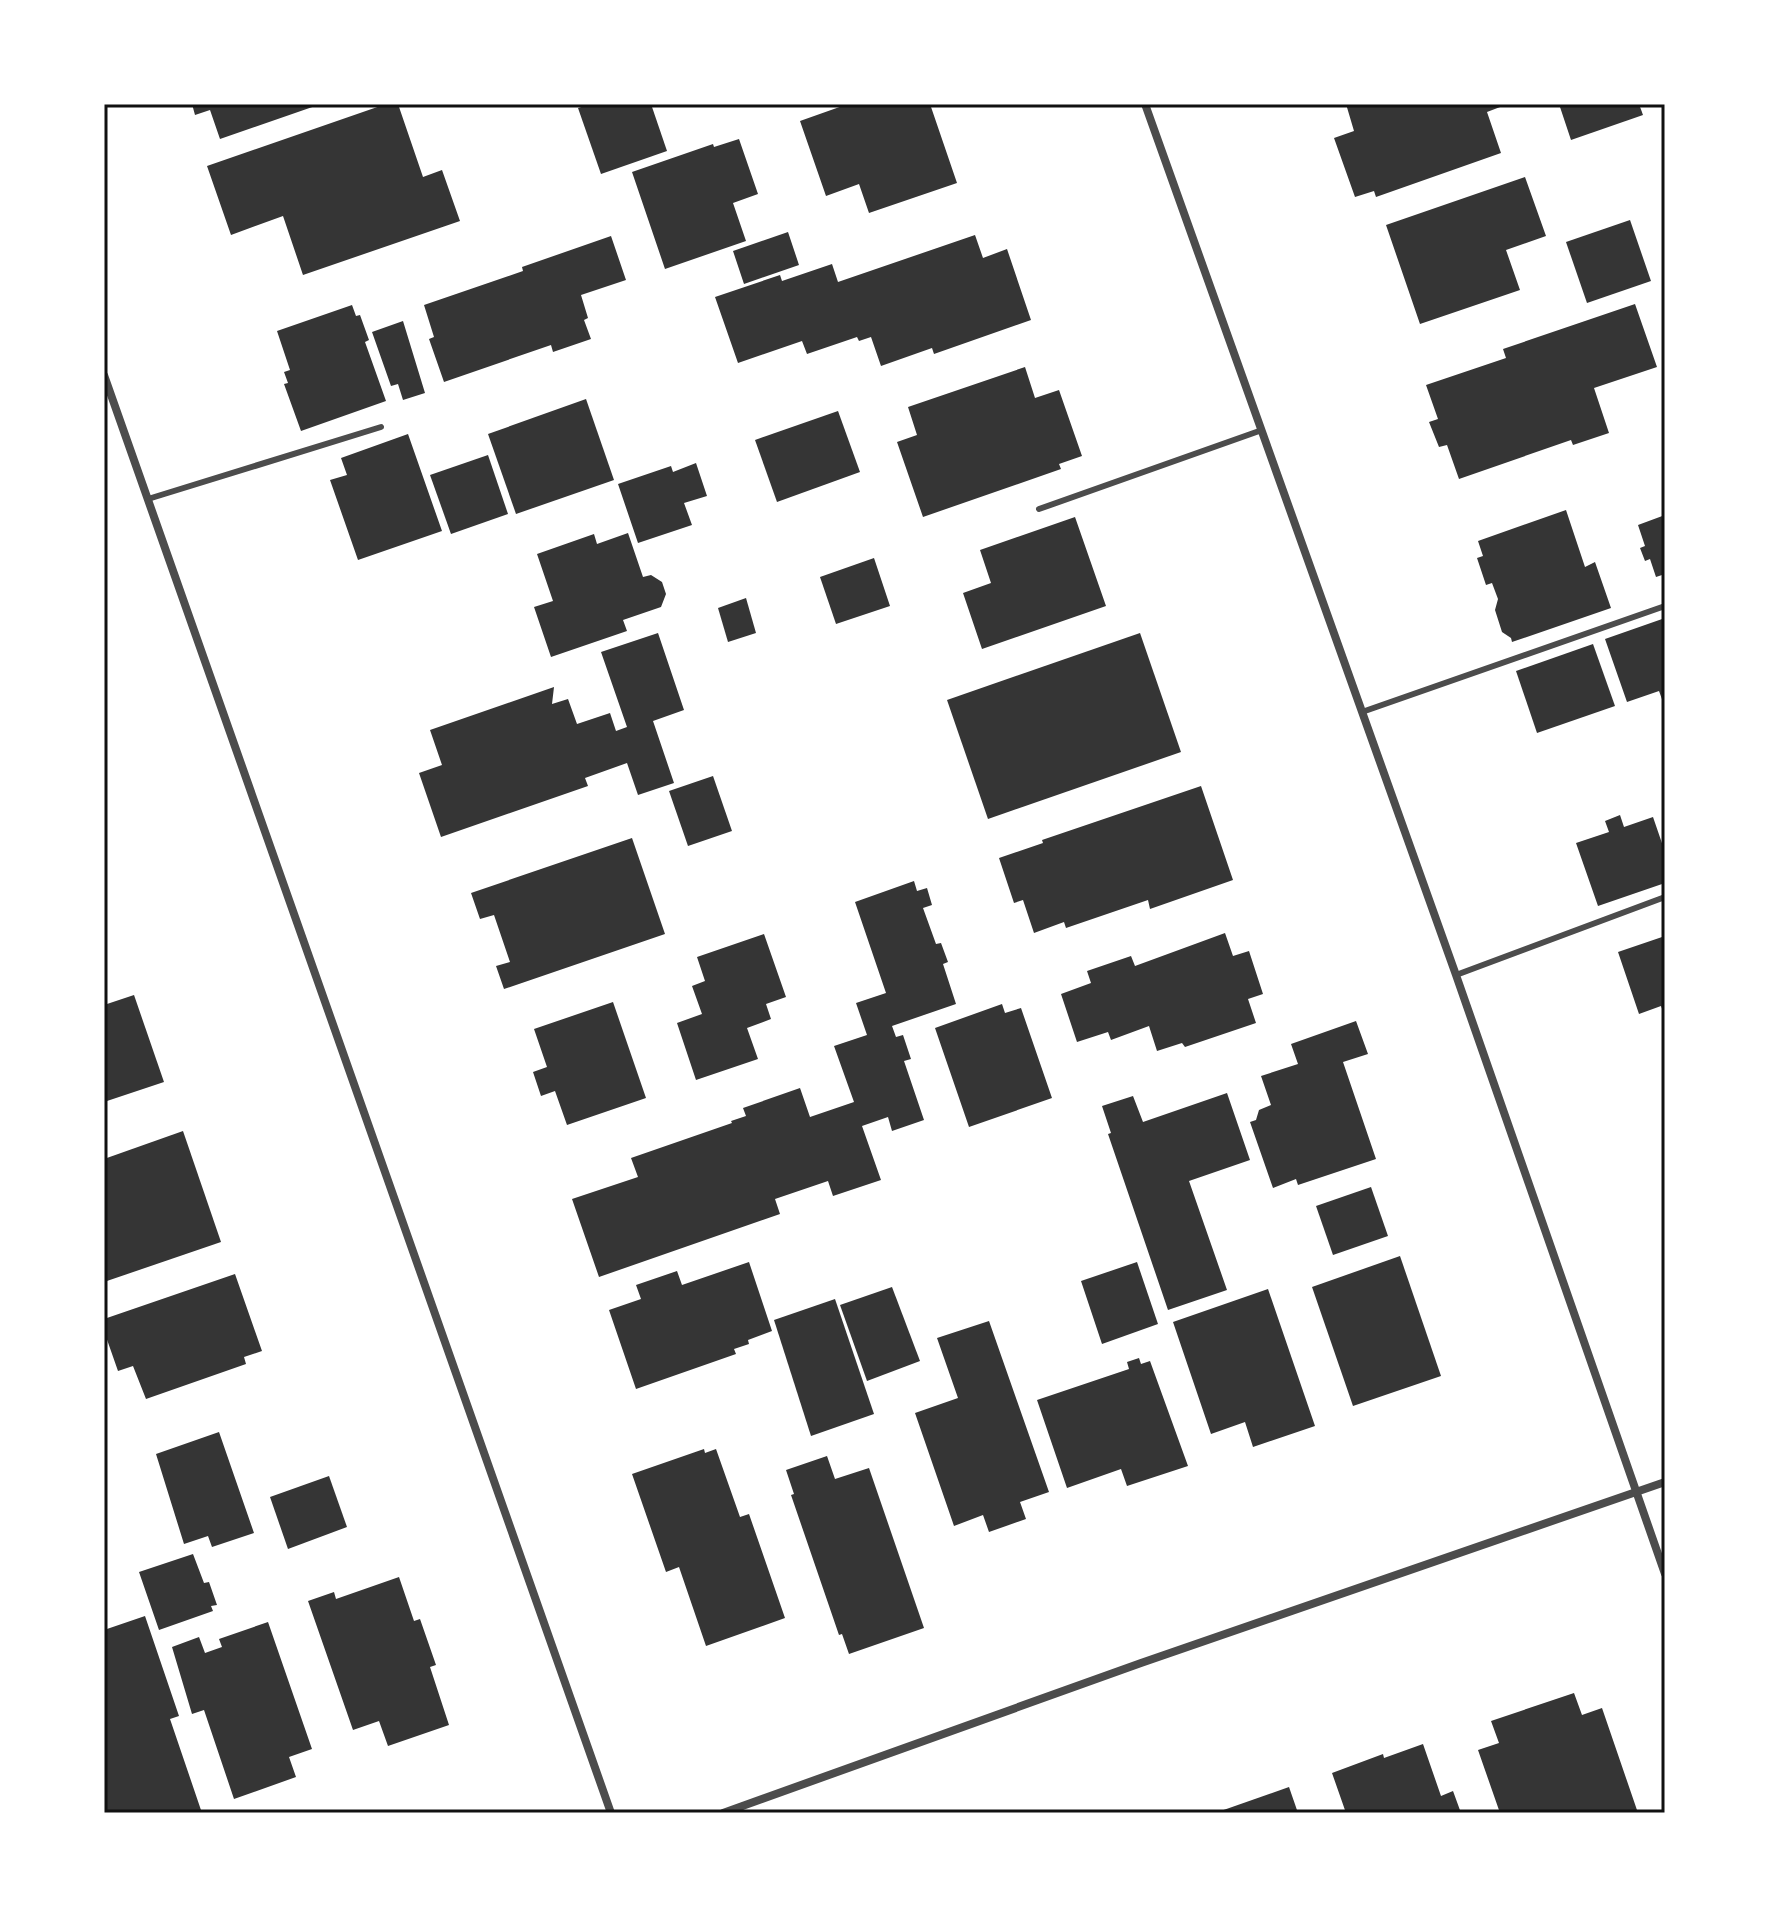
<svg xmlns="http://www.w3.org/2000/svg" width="1769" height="1917" viewBox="0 0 1769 1917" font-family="Signika,sans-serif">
  <rect width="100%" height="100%" fill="#fff"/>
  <!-- building -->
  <g fill="#353535">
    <path d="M 192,104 L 321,104 L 220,139 L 210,110 L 195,115 Z"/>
    <path d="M 386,104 L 398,104 L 423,177 L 442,170 L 460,221 L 303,275 L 283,216 L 231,235 L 207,166 Z"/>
    <path d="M 591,104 L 651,104 L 667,151 L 601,174 L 578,108 Z"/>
    <path d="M 848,104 L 930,104 L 957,183 L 869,213 L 859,184 L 826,196 L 800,121 Z"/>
    <path d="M 1346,104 L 1508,104 L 1487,112 L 1501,153 L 1376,197 L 1374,191 L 1355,197 L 1334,138 L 1354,131 Z"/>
    <path d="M 1559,104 L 1639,104 L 1643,115 L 1571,140 Z"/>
    <path d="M 739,139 L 758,194 L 733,203 L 746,241 L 665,269 L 632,172 L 713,144 L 714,147 Z"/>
    <path d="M 1525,177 L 1546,236 L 1506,250 L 1520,290 L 1420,324 L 1386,225 Z"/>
    <path d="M 1630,220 L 1651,281 L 1587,303 L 1566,242 Z"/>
    <path d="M 788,232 L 799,265 L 744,284 L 733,251 Z"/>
    <path d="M 975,235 L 983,258 L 1007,249 L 1031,320 L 934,354 L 932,348 L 881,366 L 871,337 L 859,341 L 857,337 L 807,354 L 802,341 L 738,363 L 715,297 L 780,275 L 782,281 L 832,264 L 838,282 Z"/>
    <path d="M 611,236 L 626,280 L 581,295 L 588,318 L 584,320 L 591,339 L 553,352 L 551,345 L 444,382 L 429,339 L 434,337 L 424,305 L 523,271 L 522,267 Z"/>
    <path d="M 1635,304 L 1657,367 L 1594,388 L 1609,433 L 1573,445 L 1571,440 L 1459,479 L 1447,445 L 1439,447 L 1429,422 L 1438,419 L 1426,385 L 1506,358 L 1503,349 Z"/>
    <path d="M 352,305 L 356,316 L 360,315 L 369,340 L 365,342 L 386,401 L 301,431 L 284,384 L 288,383 L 284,372 L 290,370 L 277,331 Z"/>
    <path d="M 403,321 L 425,393 L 403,400 L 398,384 L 391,386 L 372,332 Z"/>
    <path d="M 1025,367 L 1035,398 L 1059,390 L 1082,456 L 1059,464 L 1061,469 L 923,517 L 897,442 L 917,435 L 908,407 Z"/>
    <path d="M 586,399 L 614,480 L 516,514 L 488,434 Z"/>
    <path d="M 838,411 L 860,472 L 777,502 L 755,440 Z"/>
    <path d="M 408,434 L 442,531 L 358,560 L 330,480 L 347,475 L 341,458 Z"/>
    <path d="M 488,455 L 508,514 L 451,534 L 430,475 Z"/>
    <path d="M 696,463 L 707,496 L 684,503 L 692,525 L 638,543 L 618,484 L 671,466 L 673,472 Z"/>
    <path d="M 1566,510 L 1585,567 L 1595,562 L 1611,608 L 1512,642 L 1511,638 L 1502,632 L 1495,610 L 1498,599 L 1492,583 L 1486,585 L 1477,558 L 1483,556 L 1478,541 Z"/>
    <path d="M 1665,515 L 1665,574 L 1656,577 L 1650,559 L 1645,561 L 1640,548 L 1645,546 L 1638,525 Z"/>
    <path d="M 1075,517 L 1106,606 L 982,649 L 963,593 L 991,583 L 980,550 Z"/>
    <path d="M 628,533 L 643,577 L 651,575 L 662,582 L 666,594 L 661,607 L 623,620 L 627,631 L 551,657 L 534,607 L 553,601 L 537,554 L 594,534 L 597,544 Z"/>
    <path d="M 874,558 L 890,606 L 836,624 L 820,577 Z"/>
    <path d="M 746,598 L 756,633 L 728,642 L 718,608 Z"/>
    <path d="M 1665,618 L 1665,701 L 1663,702 L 1659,691 L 1627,702 L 1605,639 Z"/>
    <path d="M 658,633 L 684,710 L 653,721 L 674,783 L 638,795 L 627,763 L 585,778 L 588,786 L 441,837 L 419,773 L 442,765 L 430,730 L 554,687 L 552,704 L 568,699 L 577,724 L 610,713 L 616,731 L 627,727 L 601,652 Z"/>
    <path d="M 1140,633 L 1181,752 L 988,819 L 947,700 Z"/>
    <path d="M 1593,644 L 1615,706 L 1537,733 L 1516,671 Z"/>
    <path d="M 713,776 L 732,831 L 688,846 L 669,791 Z"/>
    <path d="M 1201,786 L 1233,880 L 1150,909 L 1148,900 L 1066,928 L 1064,922 L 1034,933 L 1023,900 L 1014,903 L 999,858 L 1043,843 L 1042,840 Z"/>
    <path d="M 1620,815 L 1624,827 L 1653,817 L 1665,852 L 1665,883 L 1598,906 L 1576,843 L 1609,832 L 1605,821 Z"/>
    <path d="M 632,838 L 665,934 L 504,989 L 496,966 L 510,962 L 494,915 L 480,919 L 471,893 Z"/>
    <path d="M 914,881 L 917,891 L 927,888 L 932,905 L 923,908 L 936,944 L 941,943 L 948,962 L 943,964 L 956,1004 L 892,1026 L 896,1037 L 903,1035 L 911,1059 L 904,1061 L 924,1120 L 892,1131 L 888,1117 L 862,1126 L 881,1180 L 833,1196 L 828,1181 L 775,1199 L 780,1214 L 599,1277 L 572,1199 L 638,1177 L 631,1158 L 732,1123 L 731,1121 L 746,1116 L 743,1108 L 800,1088 L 810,1117 L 854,1102 L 834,1046 L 867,1035 L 856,1003 L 886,993 L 855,902 Z"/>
    <path d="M 1225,933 L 1233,956 L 1249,951 L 1263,994 L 1248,999 L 1256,1023 L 1185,1047 L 1182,1043 L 1157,1051 L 1149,1026 L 1111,1040 L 1108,1032 L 1077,1042 L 1061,994 L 1091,983 L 1087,971 L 1131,956 L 1135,966 Z"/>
    <path d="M 764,934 L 786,997 L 766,1004 L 771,1019 L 747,1028 L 758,1059 L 696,1080 L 677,1023 L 702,1014 L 692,986 L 705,981 L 697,957 Z"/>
    <path d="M 1665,936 L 1665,1017 L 1661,1006 L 1639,1014 L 1618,952 Z"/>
    <path d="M 134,995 L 164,1082 L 104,1102 L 104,1005 Z"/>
    <path d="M 613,1002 L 646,1098 L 567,1125 L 555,1091 L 541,1096 L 533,1072 L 547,1067 L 534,1029 Z"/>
    <path d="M 1002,1004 L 1005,1013 L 1021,1008 L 1052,1098 L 969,1127 L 935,1028 Z"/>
    <path d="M 1356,1021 L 1368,1054 L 1343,1062 L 1376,1159 L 1298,1185 L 1296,1179 L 1273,1188 L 1250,1122 L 1256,1120 L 1259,1110 L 1271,1105 L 1261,1076 L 1298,1064 L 1291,1044 Z"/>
    <path d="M 1227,1093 L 1250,1160 L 1189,1181 L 1227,1290 L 1168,1310 L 1108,1134 L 1111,1133 L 1102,1106 L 1133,1096 L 1143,1122 Z"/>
    <path d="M 183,1131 L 221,1242 L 104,1282 L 104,1159 Z"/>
    <path d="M 1371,1187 L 1388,1236 L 1333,1255 L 1316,1206 Z"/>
    <path d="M 1400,1256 L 1441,1376 L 1353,1406 L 1312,1287 Z"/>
    <path d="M 749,1262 L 772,1331 L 748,1340 L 749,1344 L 734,1349 L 736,1354 L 636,1389 L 609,1310 L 641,1299 L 636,1285 L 677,1271 L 682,1285 Z"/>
    <path d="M 1137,1262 L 1158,1324 L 1102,1344 L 1081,1281 Z"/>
    <path d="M 235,1274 L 262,1351 L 244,1357 L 246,1364 L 146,1399 L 133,1366 L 118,1371 L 104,1331 L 104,1319 Z"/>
    <path d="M 892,1287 L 920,1361 L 867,1381 L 840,1305 Z"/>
    <path d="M 1268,1289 L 1315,1426 L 1253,1447 L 1245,1422 L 1211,1434 L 1173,1322 Z"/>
    <path d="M 835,1299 L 874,1414 L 811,1436 L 774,1320 Z"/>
    <path d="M 989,1321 L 1049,1492 L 1020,1502 L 1026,1519 L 989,1532 L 983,1515 L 954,1526 L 915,1413 L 958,1398 L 937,1338 Z"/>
    <path d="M 1139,1358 L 1141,1364 L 1150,1361 L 1188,1466 L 1127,1486 L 1121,1469 L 1067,1488 L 1037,1400 L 1129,1369 L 1127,1362 Z"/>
    <path d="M 219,1432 L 254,1533 L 212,1547 L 208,1536 L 184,1544 L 156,1454 Z"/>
    <path d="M 704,1449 L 705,1453 L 716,1449 L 740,1517 L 749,1514 L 785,1618 L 706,1646 L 679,1567 L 666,1572 L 632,1474 Z"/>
    <path d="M 827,1456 L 835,1479 L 869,1468 L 924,1628 L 849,1654 L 842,1634 L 839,1635 L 791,1495 L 794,1494 L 786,1470 Z"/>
    <path d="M 329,1476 L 347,1527 L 288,1549 L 270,1497 Z"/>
    <path d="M 193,1554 L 204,1583 L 209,1582 L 217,1605 L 211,1606 L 213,1611 L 159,1630 L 139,1572 Z"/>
    <path d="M 399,1577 L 414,1621 L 420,1619 L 436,1665 L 430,1667 L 449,1725 L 388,1746 L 379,1721 L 353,1730 L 308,1601 L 334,1592 L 336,1599 Z"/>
    <path d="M 145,1616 L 179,1716 L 170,1719 L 202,1813 L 104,1813 L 104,1630 Z"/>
    <path d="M 268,1622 L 312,1749 L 289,1757 L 296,1777 L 234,1799 L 204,1710 L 192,1714 L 172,1647 L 199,1637 L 205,1653 L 222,1647 L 219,1639 Z"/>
    <path d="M 1574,1693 L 1582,1715 L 1602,1708 L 1638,1813 L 1500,1813 L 1478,1750 L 1499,1743 L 1491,1721 Z"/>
    <path d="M 1423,1744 L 1441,1796 L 1453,1791 L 1461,1813 L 1346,1813 L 1332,1773 L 1383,1754 L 1384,1758 Z"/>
    <path d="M 1289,1787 L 1298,1813 L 1215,1813 Z"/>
  </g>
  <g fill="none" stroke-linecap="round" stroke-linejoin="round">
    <!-- service -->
    <g stroke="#4c4c4c" stroke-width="6">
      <path d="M 148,499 L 381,427"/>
      <path d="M 1039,509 L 1262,430"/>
      <path d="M 1362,712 L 1665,606"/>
      <path d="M 1456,975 L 1665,897"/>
    </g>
    <!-- minor -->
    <g stroke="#4c4c4c" stroke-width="8">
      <path d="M 1145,104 L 1456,975 L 1665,1574"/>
      <path d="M 104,375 L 611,1813"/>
      <path d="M 723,1813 L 1141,1663 L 1665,1482"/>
    </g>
  </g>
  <!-- border -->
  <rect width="1769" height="1917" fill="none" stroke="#ffffff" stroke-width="212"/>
  <rect x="106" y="106" width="1557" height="1705" fill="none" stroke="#111" stroke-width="3"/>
</svg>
